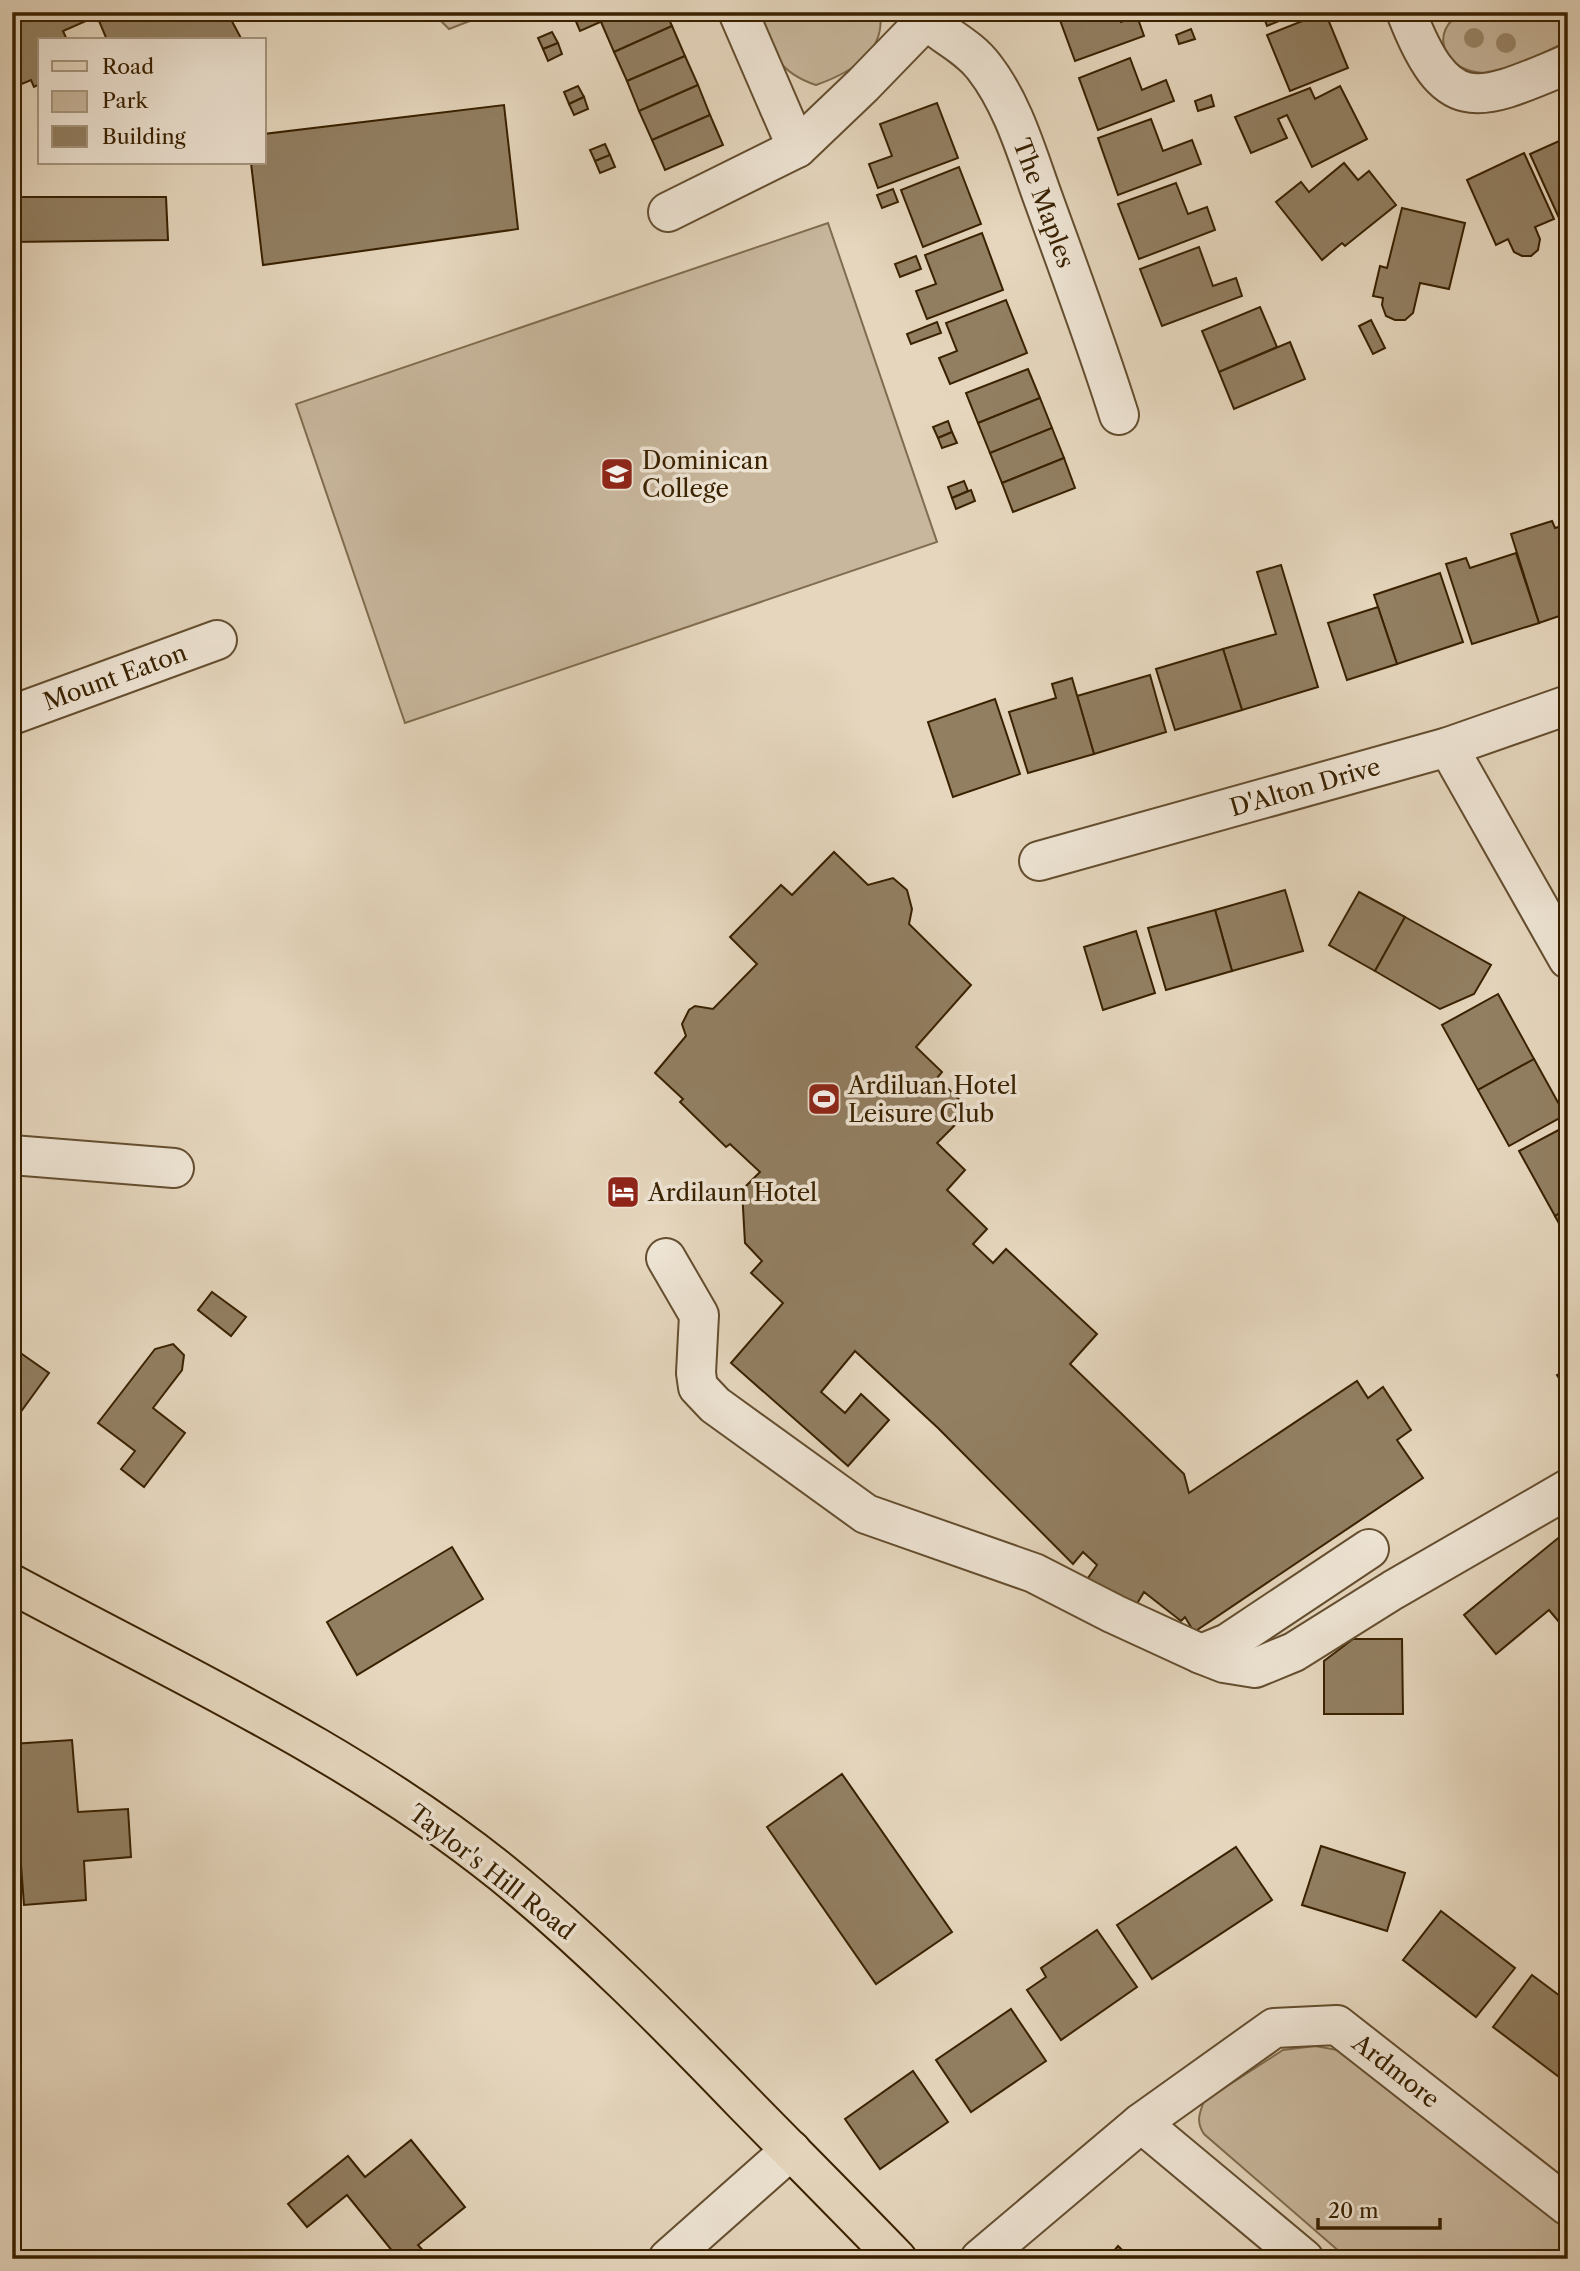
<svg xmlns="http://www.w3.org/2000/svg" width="1580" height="2271" viewBox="0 0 1580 2271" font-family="'Libre Caslon Text',serif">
  <rect width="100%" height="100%" fill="#e5d6bd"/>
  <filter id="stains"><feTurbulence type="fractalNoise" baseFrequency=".00286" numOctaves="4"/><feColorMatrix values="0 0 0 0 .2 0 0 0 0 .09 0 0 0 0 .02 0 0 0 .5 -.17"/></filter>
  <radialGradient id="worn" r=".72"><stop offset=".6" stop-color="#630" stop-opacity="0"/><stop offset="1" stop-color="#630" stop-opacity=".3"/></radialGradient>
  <!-- green -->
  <g fill="#c8b79d" stroke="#806c4e" stroke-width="2">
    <path d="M 432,12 L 493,12 L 449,29 Z"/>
    <path d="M 758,12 L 880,12 C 886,53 850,73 816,85 C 776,72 770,49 758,12 Z"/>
    <path d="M 1464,12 L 1568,12 L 1568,41 C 1546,51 1510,72 1487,73 C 1444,74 1426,30 1464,12 Z"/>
    <path d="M 828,223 L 937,542 L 405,723 L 296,404 Z"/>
    <path d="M 1315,2046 L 1337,2050 L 1568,2228 L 1568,2259 L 1348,2259 L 1204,2134 C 1196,2122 1199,2114 1204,2101 L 1283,2050 Z"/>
  </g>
  <!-- building -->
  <g fill="#927f62" stroke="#392100" stroke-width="2">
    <path d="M 12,12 L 227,12 L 242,40 L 107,40 L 97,16 L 63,31 L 67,40 L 40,40 L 40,84 L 34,87 L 31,80 L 12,88 Z"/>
    <path d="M 572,12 L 623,12 L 580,31 Z"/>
    <path d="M 623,12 L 666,12 L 672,26 L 614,52 L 601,22 Z"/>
    <path d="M 1057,12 L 1118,12 L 1121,22 L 1137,16 L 1144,36 L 1075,61 Z"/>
    <path d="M 1262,12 L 1301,12 L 1267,26 Z"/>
    <path d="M 1325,12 L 1348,68 L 1290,91 L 1267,35 Z"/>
    <path d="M 672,26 L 685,56 L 627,81 L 614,52 Z"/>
    <path d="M 1191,29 L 1195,39 L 1179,44 L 1176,35 Z"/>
    <path d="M 552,32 L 558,43 L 543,49 L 538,38 Z"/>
    <path d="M 558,43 L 562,54 L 548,61 L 543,49 Z"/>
    <path d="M 685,56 L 698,85 L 639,111 L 627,81 Z"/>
    <path d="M 1130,58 L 1142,90 L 1166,80 L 1174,101 L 1098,130 L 1079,78 Z"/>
    <path d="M 698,85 L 710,115 L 652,140 L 639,111 Z"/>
    <path d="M 578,86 L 584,97 L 569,104 L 564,92 Z"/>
    <path d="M 1340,86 L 1367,139 L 1312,167 L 1287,115 L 1278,119 L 1287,138 L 1251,153 L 1235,117 L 1310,88 L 1315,99 Z"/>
    <path d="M 1211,95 L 1214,106 L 1198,111 L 1195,101 Z"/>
    <path d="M 584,97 L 588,109 L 574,115 L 569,104 Z"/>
    <path d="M 937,103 L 958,158 L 878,188 L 869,164 L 892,156 L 880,124 Z"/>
    <path d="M 504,105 L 518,229 L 263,265 L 251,163 L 264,163 L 264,134 Z"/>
    <path d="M 710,115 L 723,145 L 665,170 L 652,140 Z"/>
    <path d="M 1151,119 L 1163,151 L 1192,140 L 1201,164 L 1118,195 L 1098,138 Z"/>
    <path d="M 1568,137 L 1568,215 L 1559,218 L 1530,154 Z"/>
    <path d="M 605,144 L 610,155 L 595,161 L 590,150 Z"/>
    <path d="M 1524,153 L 1554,219 L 1535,227 L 1540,239 L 1538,250 L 1531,256 L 1522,256 L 1514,252 L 1508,239 L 1496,245 L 1467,180 Z"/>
    <path d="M 610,155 L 615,167 L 600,173 L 595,161 Z"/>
    <path d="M 1344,163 L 1358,180 L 1369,171 L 1396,205 L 1345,246 L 1342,243 L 1322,260 L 1276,202 L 1301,182 L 1309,192 Z"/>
    <path d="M 959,167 L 981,224 L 923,247 L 901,190 Z"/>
    <path d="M 1176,183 L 1188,214 L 1207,207 L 1215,230 L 1139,259 L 1118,204 Z"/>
    <path d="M 893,189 L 898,202 L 882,208 L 877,195 Z"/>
    <path d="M 12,197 L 166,197 L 168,240 L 12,242 Z"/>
    <path d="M 1402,208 L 1465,223 L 1449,289 L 1420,283 L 1413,313 L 1405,320 L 1395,320 L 1386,316 L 1382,305 L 1383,298 L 1373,296 L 1380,266 L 1387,268 Z"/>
    <path d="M 982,233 L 1003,290 L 927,319 L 916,291 L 936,284 L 925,255 Z"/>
    <path d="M 1199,247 L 1213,286 L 1236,278 L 1242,296 L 1162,326 L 1140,269 Z"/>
    <path d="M 916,256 L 921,269 L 900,277 L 895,264 Z"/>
    <path d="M 1006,300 L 1027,353 L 950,384 L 939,358 L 957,351 L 946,323 Z"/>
    <path d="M 1260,307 L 1277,347 L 1219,372 L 1202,331 Z"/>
    <path d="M 1371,320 L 1385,348 L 1373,354 L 1359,326 Z"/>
    <path d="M 937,322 L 941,333 L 911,344 L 907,334 Z"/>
    <path d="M 1290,342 L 1305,379 L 1234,409 L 1219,372 Z"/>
    <path d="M 1028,369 L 1040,398 L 978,423 L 966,393 Z"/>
    <path d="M 1040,398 L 1052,428 L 990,453 L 978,423 Z"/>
    <path d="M 948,421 L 952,432 L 938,438 L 933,427 Z"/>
    <path d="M 1052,428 L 1064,458 L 1002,483 L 990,453 Z"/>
    <path d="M 952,432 L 957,443 L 942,448 L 938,438 Z"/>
    <path d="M 1064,458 L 1075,488 L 1013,512 L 1002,483 Z"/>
    <path d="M 964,481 L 968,491 L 952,498 L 948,487 Z"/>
    <path d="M 971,490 L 975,501 L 956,509 L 952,498 Z"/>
    <path d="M 1552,521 L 1555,528 L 1568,524 L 1568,613 L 1539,623 L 1511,534 Z"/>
    <path d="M 1516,553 L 1539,623 L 1472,644 L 1446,564 L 1466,558 L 1470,568 Z"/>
    <path d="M 1281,565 L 1318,687 L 1242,710 L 1223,649 L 1276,634 L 1257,572 Z"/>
    <path d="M 1440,573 L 1463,642 L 1397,664 L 1374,595 Z"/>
    <path d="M 1378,607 L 1397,664 L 1347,680 L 1328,623 Z"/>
    <path d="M 1223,649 L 1242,710 L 1175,730 L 1156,669 Z"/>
    <path d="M 1150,675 L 1166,732 L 1094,754 L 1077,696 Z"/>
    <path d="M 1072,678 L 1094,754 L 1028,773 L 1009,712 L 1056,698 L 1052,684 Z"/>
    <path d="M 995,699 L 1020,774 L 953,797 L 928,722 Z"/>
    <path d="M 834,852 L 868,885 L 893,878 L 907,890 L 912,909 L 909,924 L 971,985 L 916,1047 L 942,1072 L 937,1078 L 970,1110 L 937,1143 L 965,1170 L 947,1190 L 987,1229 L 973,1244 L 993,1263 L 1006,1249 L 1097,1334 L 1070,1364 L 1184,1474 L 1189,1493 L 1357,1381 L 1368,1398 L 1383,1387 L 1411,1430 L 1397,1440 L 1423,1478 L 1194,1632 L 1185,1617 L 1181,1621 L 1144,1592 L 1135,1607 L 1086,1581 L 1097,1565 L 1083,1552 L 1073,1564 L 938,1428 L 855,1351 L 821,1392 L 845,1413 L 861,1394 L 889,1420 L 848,1466 L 731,1363 L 783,1303 L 751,1273 L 762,1261 L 745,1243 L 742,1190 L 760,1172 L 730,1144 L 726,1147 L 680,1102 L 683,1099 L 655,1073 L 686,1036 L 682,1024 L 689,1010 L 695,1006 L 713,1009 L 757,964 L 730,937 L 781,885 L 792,895 Z"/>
    <path d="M 1285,890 L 1303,951 L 1232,971 L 1215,910 Z"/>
    <path d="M 1359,892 L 1405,917 L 1375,971 L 1329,945 Z"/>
    <path d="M 1215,910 L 1232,971 L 1166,990 L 1148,928 Z"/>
    <path d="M 1405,917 L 1491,965 L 1474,994 L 1440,1009 L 1375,971 Z"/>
    <path d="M 1136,931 L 1155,993 L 1103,1010 L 1084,947 Z"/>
    <path d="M 1498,994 L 1534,1059 L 1478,1090 L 1442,1025 Z"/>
    <path d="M 1534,1059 L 1565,1115 L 1509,1146 L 1478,1090 Z"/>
    <path d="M 1568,1125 L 1568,1208 L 1555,1216 L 1519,1151 Z"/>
    <path d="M 1568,1208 L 1568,1240 L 1555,1216 Z"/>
    <path d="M 212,1292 L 246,1317 L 231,1336 L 198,1310 Z"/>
    <path d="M 173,1344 L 184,1355 L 182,1370 L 153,1408 L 185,1433 L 144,1487 L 121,1469 L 135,1451 L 98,1423 L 155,1349 Z"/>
    <path d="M 12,1347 L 49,1373 L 12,1424 Z"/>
    <path d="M 1568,1369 L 1568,1392 L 1557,1375 Z"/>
    <path d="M 1568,1530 L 1568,1625 L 1564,1628 L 1549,1610 L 1496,1654 L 1464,1615 Z"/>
    <path d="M 452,1547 L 483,1599 L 357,1675 L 327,1622 Z"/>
    <path d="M 1353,1639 L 1402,1639 L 1403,1714 L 1324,1714 L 1324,1661 Z"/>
    <path d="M 72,1740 L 78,1812 L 128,1809 L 131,1857 L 84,1861 L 86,1900 L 24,1905 L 12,1744 Z"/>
    <path d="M 842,1774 L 952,1932 L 876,1984 L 767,1827 Z"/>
    <path d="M 1321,1846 L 1405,1873 L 1387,1931 L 1302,1905 Z"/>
    <path d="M 1236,1847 L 1272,1900 L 1152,1979 L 1117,1925 Z"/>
    <path d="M 1441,1911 L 1515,1968 L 1476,2017 L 1403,1960 Z"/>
    <path d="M 1097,1930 L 1137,1987 L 1061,2040 L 1027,1990 L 1046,1977 L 1041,1968 Z"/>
    <path d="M 1532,1975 L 1568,2002 L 1567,2083 L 1493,2027 Z"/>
    <path d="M 1011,2009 L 1046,2061 L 971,2112 L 936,2060 Z"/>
    <path d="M 913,2071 L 948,2122 L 880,2169 L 845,2119 Z"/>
    <path d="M 411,2140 L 465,2207 L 418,2245 L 426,2254 L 421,2259 L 387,2259 L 394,2253 L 347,2195 L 307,2227 L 288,2204 L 348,2156 L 365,2177 Z"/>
    <path d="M 1118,2246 L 1132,2259 L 1107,2259 Z"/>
  </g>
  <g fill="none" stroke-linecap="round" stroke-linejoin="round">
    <defs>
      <g id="minor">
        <path d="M 738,12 L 797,148"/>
        <path d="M 919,12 C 938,34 967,44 984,67 C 1013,104 1027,154 1043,198 C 1069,270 1096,342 1119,415"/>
        <path d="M 1406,12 C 1447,118 1476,103 1568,64"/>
        <path d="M 668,212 L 797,148 L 863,85 L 926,20"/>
        <path d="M 12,715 L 217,640"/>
        <path d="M 1448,747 L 1568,959"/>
        <path d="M 1039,861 L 1448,747 L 1568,705"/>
        <path d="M 12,1155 L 174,1168"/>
        <path d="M 666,1258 L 699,1315 L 696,1373 L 698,1387 L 715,1405 L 866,1514 L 1034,1573 L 1114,1614 L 1201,1654 L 1228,1643 L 1369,1549"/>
        <path d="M 1201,1654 L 1224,1663 L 1255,1668 L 1294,1652 L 1393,1590 L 1568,1489"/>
        <path d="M 1141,2123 L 1304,2259"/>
        <path d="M 668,2259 L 791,2150"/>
        <path d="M 980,2259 L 1141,2123 L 1274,2028 L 1337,2025 L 1568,2206"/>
      </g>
      <path id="major" d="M 12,1584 C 179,1674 353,1753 502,1873 C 588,1943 666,2022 743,2102 C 794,2154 846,2206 897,2259"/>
    </defs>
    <!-- minor casing -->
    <use href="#minor" stroke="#644e2f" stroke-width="42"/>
    <!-- major casing -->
    <use href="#major" stroke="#392100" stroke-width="42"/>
    <!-- minor -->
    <use href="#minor" stroke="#eee4d4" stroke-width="38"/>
    <!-- major -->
    <use href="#major" stroke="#e5d6bd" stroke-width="38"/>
  </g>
  <!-- trees -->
  <g fill="#9a876a">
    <circle cx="1474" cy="38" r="10"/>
    <circle cx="1506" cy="43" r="10"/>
  </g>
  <!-- icons -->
  <defs>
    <symbol id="school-square" viewBox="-11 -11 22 22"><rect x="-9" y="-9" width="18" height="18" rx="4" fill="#8f2418" stroke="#eee4d4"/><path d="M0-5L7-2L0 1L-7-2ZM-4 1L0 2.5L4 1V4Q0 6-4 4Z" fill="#fff"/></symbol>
    <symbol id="stadium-square" viewBox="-11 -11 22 22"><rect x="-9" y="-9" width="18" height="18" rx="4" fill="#8f2418" stroke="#eee4d4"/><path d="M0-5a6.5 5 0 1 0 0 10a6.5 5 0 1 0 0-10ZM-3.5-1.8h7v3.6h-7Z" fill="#fff"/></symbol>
    <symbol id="hotel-square" viewBox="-11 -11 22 22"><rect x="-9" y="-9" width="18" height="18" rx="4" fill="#8f2418" stroke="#eee4d4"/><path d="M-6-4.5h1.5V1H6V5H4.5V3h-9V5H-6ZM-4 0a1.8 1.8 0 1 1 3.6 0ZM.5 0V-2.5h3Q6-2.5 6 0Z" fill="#fff"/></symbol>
  </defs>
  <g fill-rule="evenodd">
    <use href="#school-square" x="598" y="455" width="38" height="38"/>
    <use href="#stadium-square" x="805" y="1080" width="38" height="38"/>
    <use href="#hotel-square" x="604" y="1173" width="38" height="38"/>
  </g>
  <g text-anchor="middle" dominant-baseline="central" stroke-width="7" stroke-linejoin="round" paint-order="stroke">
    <!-- street labels -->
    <g font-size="24" fill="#392100" stroke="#eee4d4">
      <text transform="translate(1044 203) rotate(70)">The Maples</text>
      <text transform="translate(115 677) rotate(-20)">Mount Eaton</text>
      <text transform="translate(1305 787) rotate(-16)">D'Alton Drive</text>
      <text transform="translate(492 1872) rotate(38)">Taylor's Hill Road</text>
      <text transform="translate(1396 2071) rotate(38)">Ardmore</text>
    </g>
    <!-- poi labels -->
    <g font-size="24" fill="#392100" stroke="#eee4d4" text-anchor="start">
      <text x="642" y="460">Dominican<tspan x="642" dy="28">College</tspan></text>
      <text x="848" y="1085">Ardiluan Hotel<tspan x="848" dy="28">Leisure Club</tspan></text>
      <text x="648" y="1192">Ardilaun Hotel</text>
    </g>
  </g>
  <!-- margin -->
  <rect width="1580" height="2271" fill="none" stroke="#e5d6bd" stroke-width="42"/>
  <rect x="14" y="14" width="1552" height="2243" fill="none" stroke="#392100" stroke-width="3.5"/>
  <rect x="21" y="21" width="1538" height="2229" fill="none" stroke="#392100" stroke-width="2"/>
  <!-- legend -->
  <rect x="38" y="38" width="228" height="126" fill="#eee4d4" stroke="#a6967f" stroke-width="2"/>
  <rect x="52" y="61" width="35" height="10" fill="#e5d6bd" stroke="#a6967f" stroke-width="2"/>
  <text x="102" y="74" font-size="21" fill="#392100">Road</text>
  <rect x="52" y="91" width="35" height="21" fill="#c8b79d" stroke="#a6967f" stroke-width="2"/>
  <text x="102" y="108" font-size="21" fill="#392100">Park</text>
  <rect x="52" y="126" width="35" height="21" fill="#927f62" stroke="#a6967f" stroke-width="2"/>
  <text x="102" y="144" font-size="21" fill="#392100">Building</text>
  <!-- scale -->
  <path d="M1318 2218v10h122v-10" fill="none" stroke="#392100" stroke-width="3.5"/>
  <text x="1328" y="2218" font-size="21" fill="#392100" stroke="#eee4d4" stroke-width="5" paint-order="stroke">20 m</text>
  <rect width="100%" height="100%" filter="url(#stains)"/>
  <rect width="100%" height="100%" fill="url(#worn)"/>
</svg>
